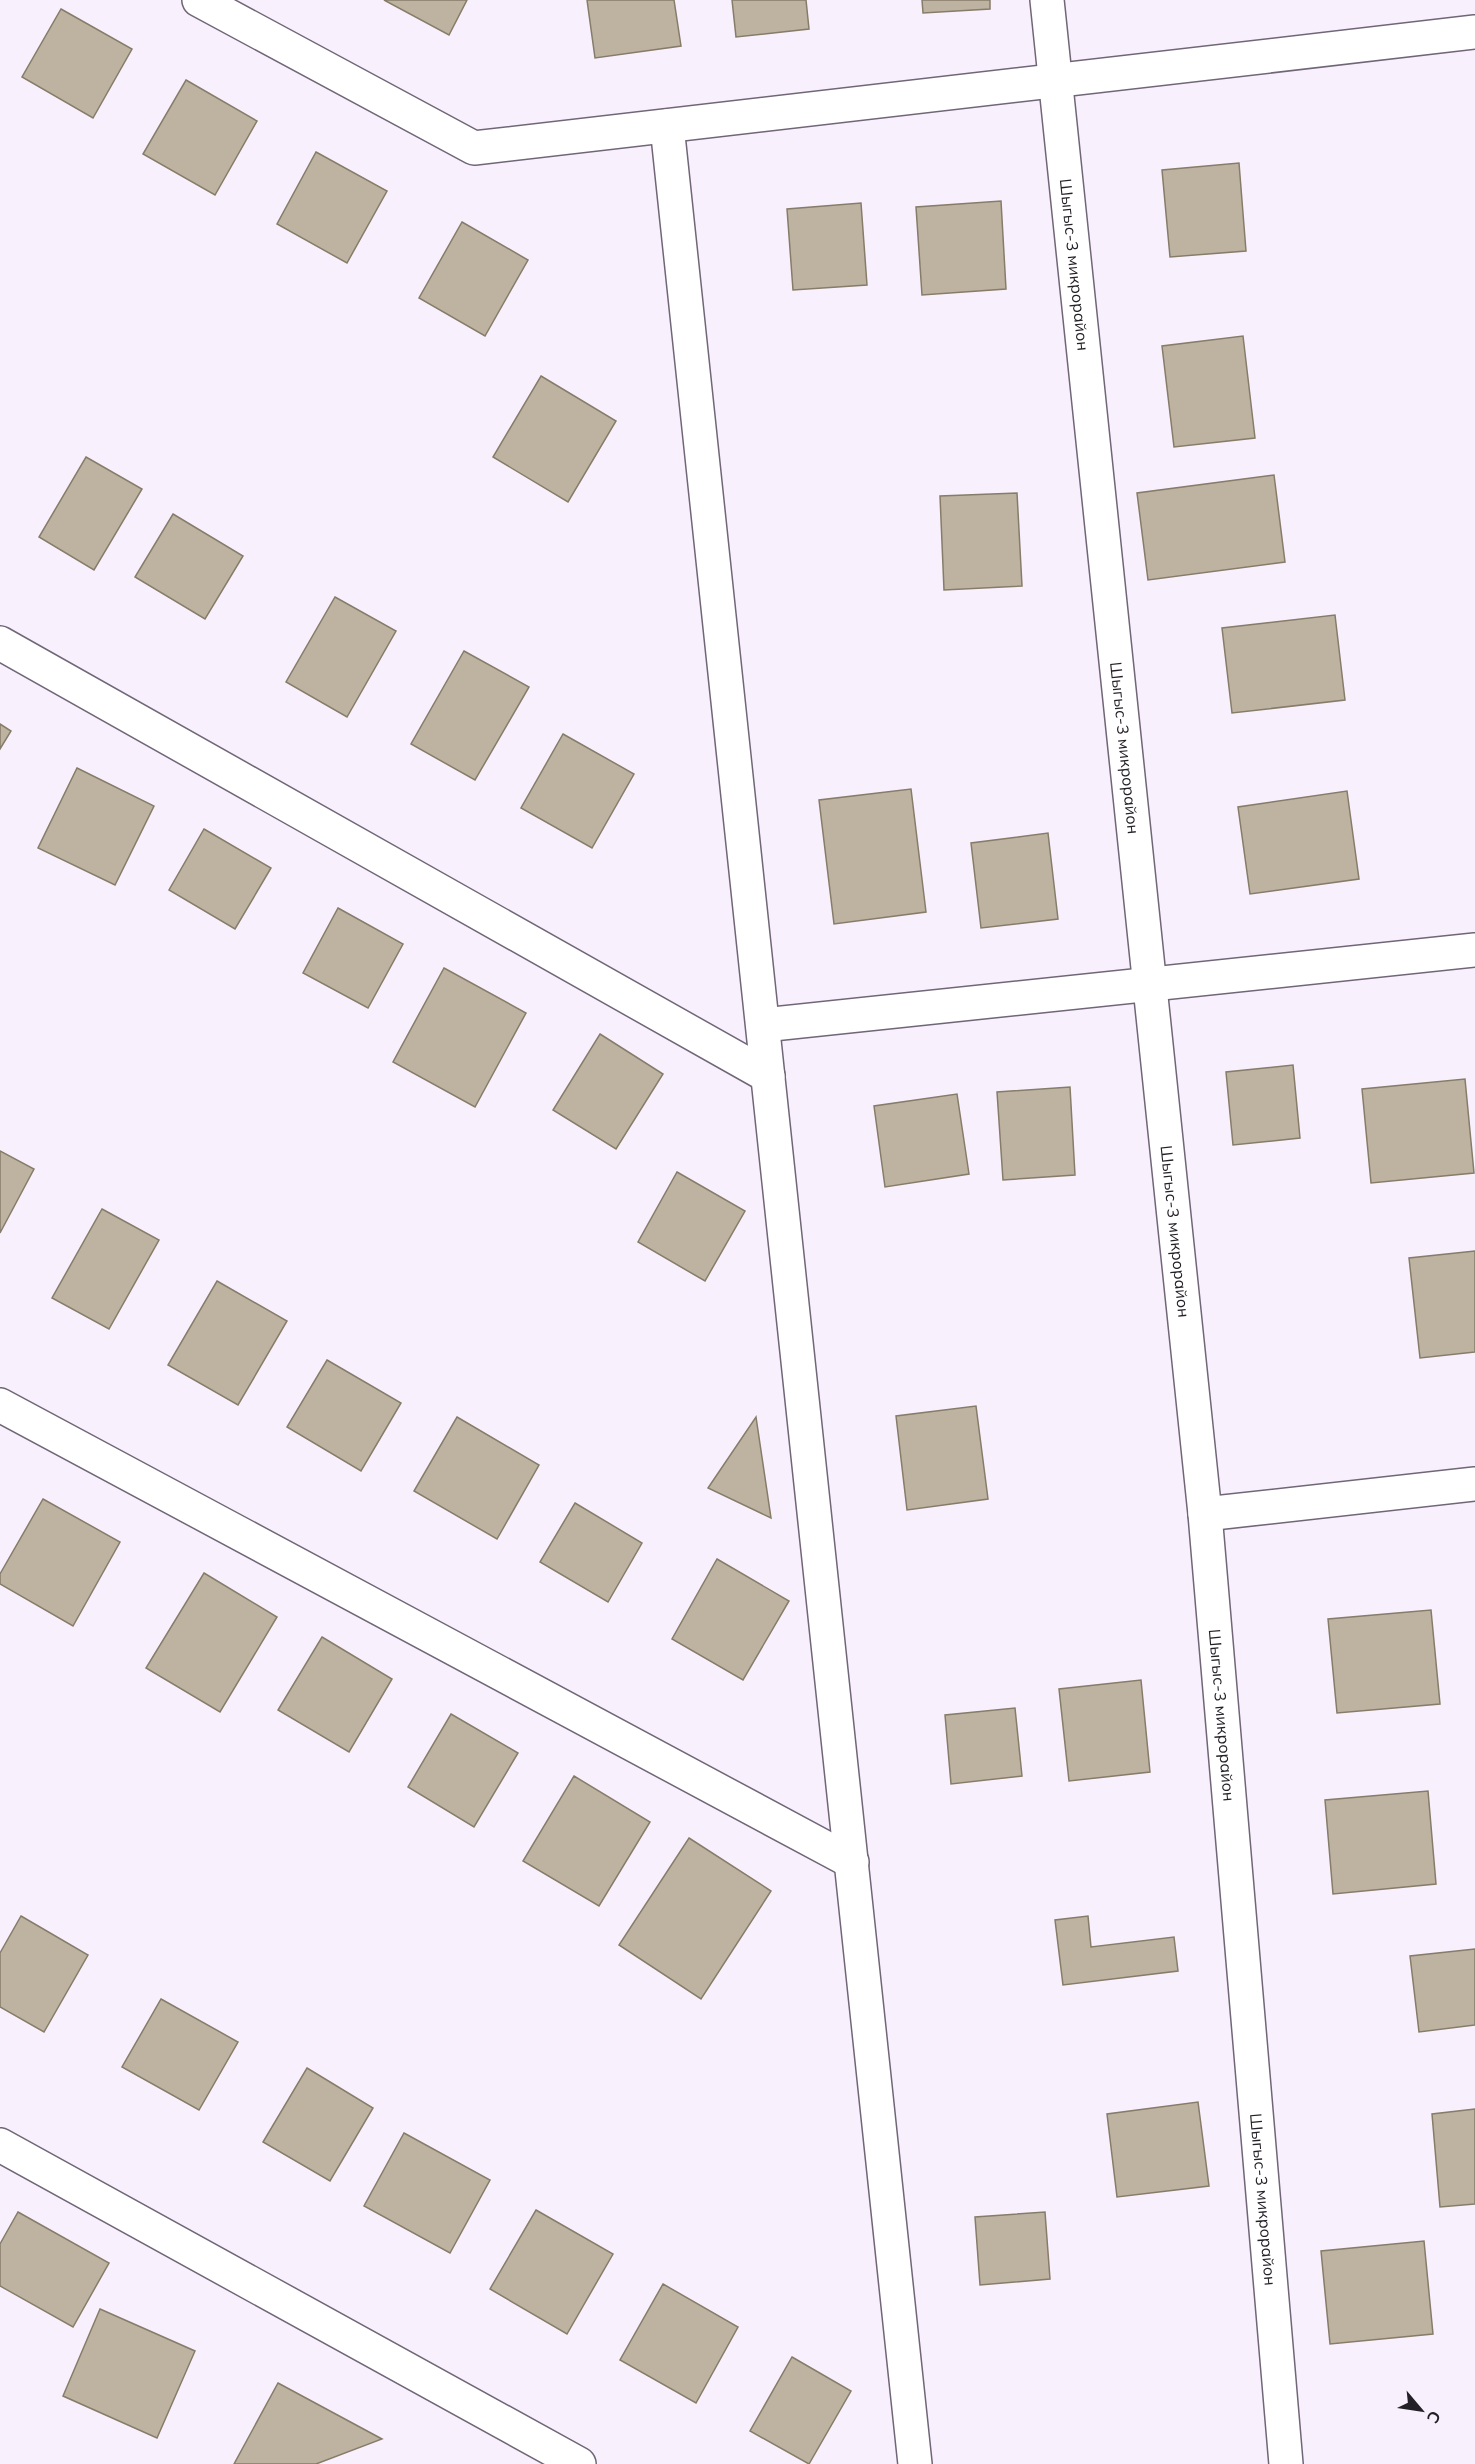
<svg xmlns="http://www.w3.org/2000/svg" width="1475" height="2464" viewBox="0 0 1475 2464" font-family="Mulish,sans-serif">
  <rect width="100%" height="100%" fill="#f8f1fd"/>
  <!-- building -->
  <g fill="#beb3a0" stroke="#867c6a" stroke-width="1.5">
    <path d="M 384,0 L 467,0 L 449,35 Z"/>
    <path d="M 587,0 L 674,0 L 681,46 L 595,58 Z"/>
    <path d="M 732,0 L 806,0 L 809,29 L 736,37 Z"/>
    <path d="M 922,0 L 990,0 L 990,9 L 923,13 Z"/>
    <path d="M 61,9 L 132,49 L 93,118 L 22,77 Z"/>
    <path d="M 186,80 L 257,121 L 215,195 L 143,154 Z"/>
    <path d="M 316,152 L 387,191 L 347,263 L 277,224 Z"/>
    <path d="M 1239,163 L 1246,251 L 1170,257 L 1162,170 Z"/>
    <path d="M 1001,201 L 1006,289 L 922,295 L 916,207 Z"/>
    <path d="M 861,203 L 867,285 L 793,290 L 787,209 Z"/>
    <path d="M 462,222 L 528,260 L 485,336 L 419,298 Z"/>
    <path d="M 1243,336 L 1255,438 L 1174,447 L 1162,346 Z"/>
    <path d="M 541,376 L 616,421 L 568,502 L 493,457 Z"/>
    <path d="M 86,457 L 142,489 L 94,570 L 39,537 Z"/>
    <path d="M 1274,475 L 1285,562 L 1148,580 L 1137,493 Z"/>
    <path d="M 1017,493 L 1022,586 L 944,590 L 940,496 Z"/>
    <path d="M 173,514 L 243,556 L 205,619 L 135,577 Z"/>
    <path d="M 335,597 L 396,631 L 347,717 L 286,682 Z"/>
    <path d="M 1335,615 L 1345,700 L 1232,713 L 1222,628 Z"/>
    <path d="M 464,651 L 529,687 L 475,780 L 411,744 Z"/>
    <path d="M 0,724 L 11,731 L 0,749 Z"/>
    <path d="M 563,734 L 634,774 L 592,848 L 521,808 Z"/>
    <path d="M 77,768 L 154,806 L 115,885 L 38,848 Z"/>
    <path d="M 911,789 L 926,912 L 834,924 L 819,800 Z"/>
    <path d="M 1347,791 L 1359,879 L 1250,894 L 1238,807 Z"/>
    <path d="M 204,829 L 271,868 L 235,929 L 169,890 Z"/>
    <path d="M 1048,833 L 1058,919 L 981,928 L 971,843 Z"/>
    <path d="M 338,908 L 403,944 L 368,1008 L 303,973 Z"/>
    <path d="M 444,968 L 526,1013 L 475,1107 L 393,1062 Z"/>
    <path d="M 600,1034 L 663,1074 L 616,1149 L 553,1110 Z"/>
    <path d="M 1293,1065 L 1300,1138 L 1233,1145 L 1226,1072 Z"/>
    <path d="M 1465,1079 L 1474,1173 L 1371,1183 L 1362,1089 Z"/>
    <path d="M 1070,1087 L 1075,1175 L 1003,1180 L 997,1092 Z"/>
    <path d="M 957,1094 L 969,1174 L 885,1187 L 874,1106 Z"/>
    <path d="M 0,1151 L 34,1169 L 0,1233 Z"/>
    <path d="M 677,1172 L 745,1211 L 705,1281 L 638,1242 Z"/>
    <path d="M 102,1209 L 159,1240 L 109,1329 L 52,1298 Z"/>
    <path d="M 1475,1251 L 1475,1352 L 1420,1358 L 1409,1258 Z"/>
    <path d="M 217,1281 L 287,1321 L 238,1405 L 168,1365 Z"/>
    <path d="M 327,1360 L 401,1403 L 361,1471 L 287,1427 Z"/>
    <path d="M 976,1406 L 988,1499 L 907,1510 L 896,1416 Z"/>
    <path d="M 457,1417 L 539,1465 L 497,1539 L 414,1491 Z"/>
    <path d="M 756,1417 L 771,1518 L 708,1488 Z"/>
    <path d="M 43,1499 L 120,1542 L 73,1626 L 0,1584 L 0,1574 Z"/>
    <path d="M 575,1503 L 642,1543 L 608,1602 L 540,1562 Z"/>
    <path d="M 717,1559 L 789,1601 L 743,1680 L 672,1639 Z"/>
    <path d="M 204,1573 L 277,1617 L 220,1712 L 146,1668 Z"/>
    <path d="M 1431,1610 L 1440,1704 L 1337,1713 L 1328,1619 Z"/>
    <path d="M 322,1637 L 392,1679 L 349,1752 L 278,1710 Z"/>
    <path d="M 1141,1680 L 1150,1772 L 1069,1781 L 1059,1689 Z"/>
    <path d="M 1015,1708 L 1022,1776 L 951,1784 L 945,1715 Z"/>
    <path d="M 451,1714 L 518,1753 L 474,1827 L 408,1787 Z"/>
    <path d="M 574,1776 L 650,1822 L 599,1906 L 523,1861 Z"/>
    <path d="M 1428,1791 L 1436,1884 L 1333,1894 L 1325,1800 Z"/>
    <path d="M 689,1838 L 771,1891 L 701,1999 L 619,1945 Z"/>
    <path d="M 21,1916 L 88,1955 L 44,2032 L 0,2007 L 0,1953 Z"/>
    <path d="M 1088,1916 L 1091,1947 L 1174,1937 L 1178,1971 L 1063,1985 L 1055,1920 Z"/>
    <path d="M 1475,1949 L 1475,2025 L 1419,2032 L 1410,1956 Z"/>
    <path d="M 161,1999 L 238,2042 L 199,2110 L 122,2067 Z"/>
    <path d="M 307,2068 L 373,2108 L 330,2181 L 263,2142 Z"/>
    <path d="M 1198,2102 L 1209,2186 L 1117,2197 L 1107,2114 Z"/>
    <path d="M 1475,2109 L 1475,2204 L 1440,2207 L 1432,2114 Z"/>
    <path d="M 404,2133 L 490,2180 L 450,2253 L 364,2206 Z"/>
    <path d="M 536,2210 L 613,2254 L 567,2334 L 490,2289 Z"/>
    <path d="M 18,2212 L 109,2263 L 73,2327 L 0,2286 L 0,2244 Z"/>
    <path d="M 1045,2212 L 1050,2279 L 980,2285 L 975,2217 Z"/>
    <path d="M 1424,2241 L 1433,2334 L 1330,2344 L 1321,2251 Z"/>
    <path d="M 663,2284 L 738,2327 L 696,2403 L 620,2360 Z"/>
    <path d="M 100,2309 L 195,2351 L 157,2438 L 63,2396 Z"/>
    <path d="M 792,2357 L 851,2391 L 809,2464 L 750,2431 Z"/>
    <path d="M 278,2383 L 382,2439 L 316,2464 L 234,2464 Z"/>
  </g>
  <g fill="none" stroke-linecap="round" stroke-linejoin="round">
    <defs>
      <g id="street">
        <path d="M 199,0 L 474,148 L 1475,32"/>
        <path id="s1" d="M 1047,0 L 1205,1514 L 1286,2464"/>
        <path d="M 667,126 L 915,2464"/>
        <path d="M 0,643 L 768,1076"/>
        <path d="M 763,1025 L 1475,950"/>
        <path d="M 0,1405 L 852,1862"/>
        <path d="M 1205,1514 L 1475,1484"/>
        <path d="M 0,2145 L 579,2464"/>
      </g>
    </defs>
    <!-- street casing -->
    <use href="#street" stroke="#706677" stroke-width="36"/>
    <!-- street -->
    <use href="#street" stroke="#fff" stroke-width="33"/>
  </g>
  <g text-anchor="middle" dominant-baseline="central" stroke-width="6" stroke-linejoin="round" paint-order="stroke">
    <!-- street labels -->
    <g font-size="16" fill="#242027" stroke="#f8f1fd">
      <text stroke="none"><textPath href="#s1" startOffset="266">Шыгыс-3 микрорайон</textPath></text>
      <text stroke="none"><textPath href="#s1" startOffset="752">Шыгыс-3 микрорайон</textPath></text>
      <text stroke="none"><textPath href="#s1" startOffset="1238">Шыгыс-3 микрорайон</textPath></text>
      <text stroke="none"><textPath href="#s1" startOffset="1724">Шыгыс-3 микрорайон</textPath></text>
      <text stroke="none"><textPath href="#s1" startOffset="2210">Шыгыс-3 микрорайон</textPath></text>
    </g>
  </g>
  <!-- north arrow -->
  <g transform="translate(1421 2410) rotate(119)" stroke="#f8f1fd" stroke-width="4.5" paint-order="stroke">
  <path d="M0-4.5L10 22L0 15L-10 22Z" fill="#242027"/>
  <text y="-9" font-size="16" font-weight="bold" text-anchor="middle" fill="#242027">С</text>
  </g>
</svg>
